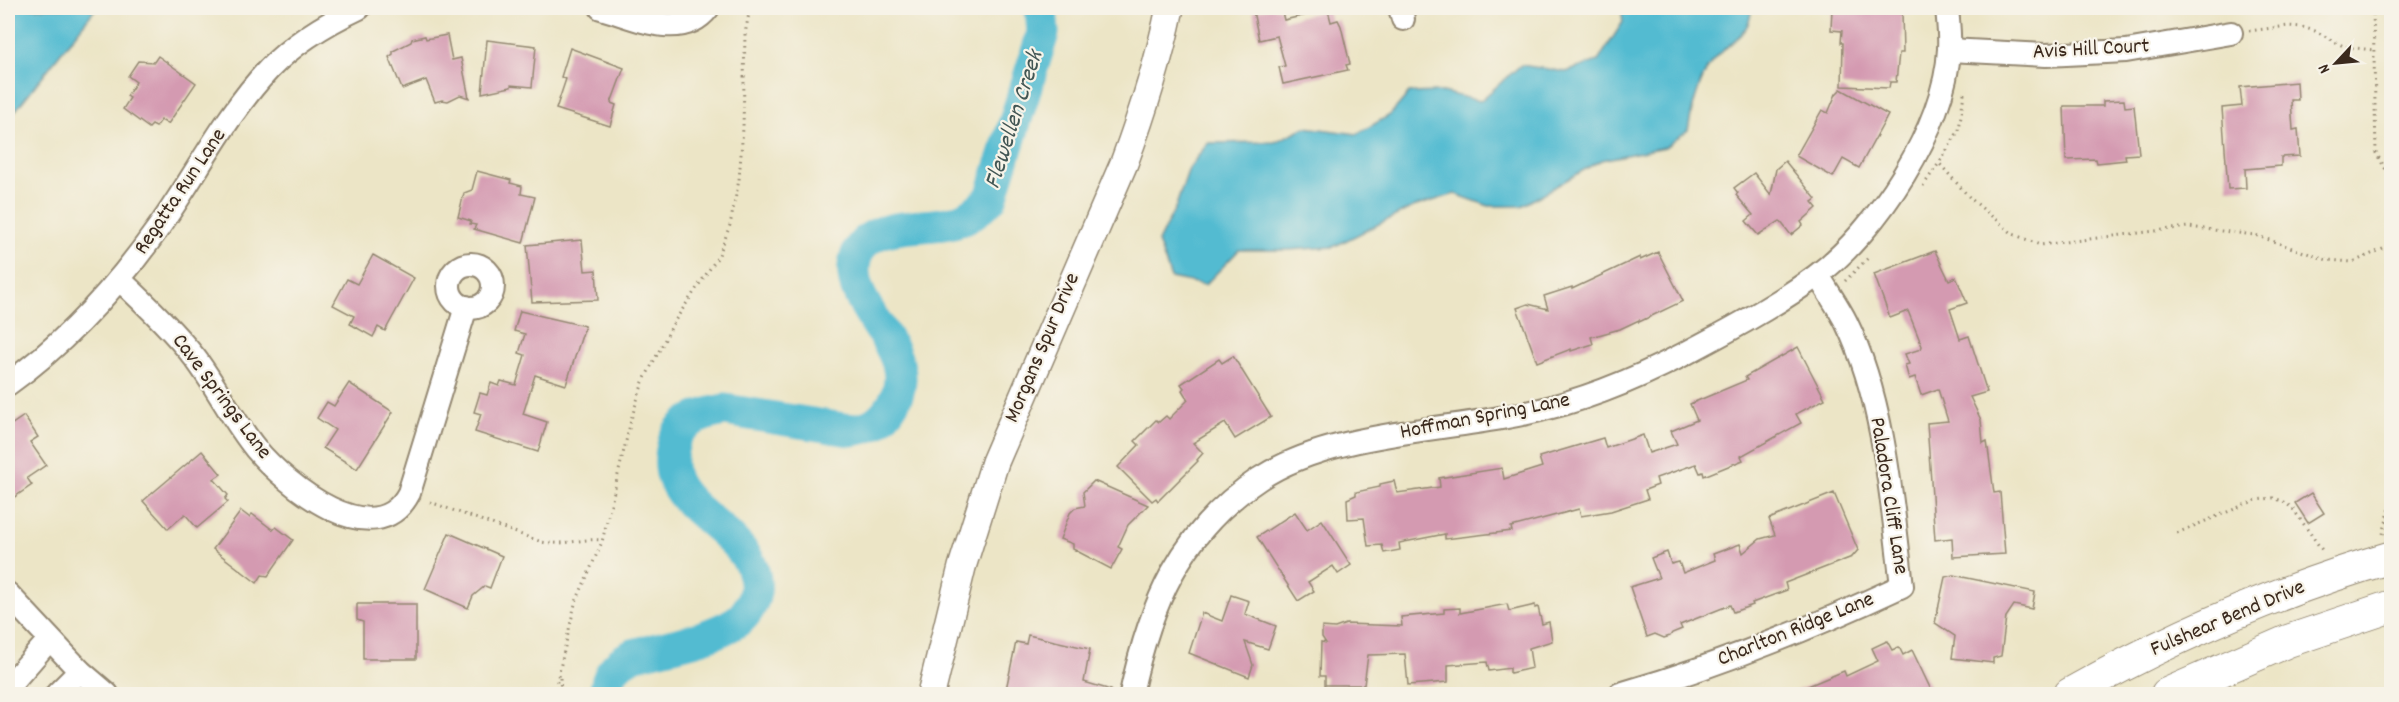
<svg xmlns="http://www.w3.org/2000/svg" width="2399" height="702" viewBox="0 0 2399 702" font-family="Dekko,sans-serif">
  <rect width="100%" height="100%" fill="#f7f3e8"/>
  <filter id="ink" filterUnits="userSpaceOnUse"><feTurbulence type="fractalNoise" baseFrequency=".0167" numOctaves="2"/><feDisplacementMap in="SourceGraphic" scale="12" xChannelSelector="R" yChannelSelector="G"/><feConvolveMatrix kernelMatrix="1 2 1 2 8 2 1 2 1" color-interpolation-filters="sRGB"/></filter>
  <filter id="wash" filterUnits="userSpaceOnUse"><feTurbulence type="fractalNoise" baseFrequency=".008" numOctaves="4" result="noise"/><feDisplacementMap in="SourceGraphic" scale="24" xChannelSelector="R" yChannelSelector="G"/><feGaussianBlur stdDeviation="1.35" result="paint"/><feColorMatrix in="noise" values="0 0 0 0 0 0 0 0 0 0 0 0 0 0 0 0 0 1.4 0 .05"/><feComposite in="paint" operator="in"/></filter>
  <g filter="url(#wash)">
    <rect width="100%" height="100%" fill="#ece5c6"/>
    <!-- water -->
    <g fill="#53bbd1" stroke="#477278" stroke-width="1.5">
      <path d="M 8,8 L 96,8 L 8,120 Z"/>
      <path d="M 1621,8 L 1751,8 C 1752,36 1725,43 1711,63 C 1698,82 1692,108 1688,130 L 1665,147 L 1601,160 L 1522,206 L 1489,206 L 1455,194 L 1413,207 L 1333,247 L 1287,250 L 1239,250 L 1205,285 L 1171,278 L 1158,242 L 1176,206 L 1189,168 L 1208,143 L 1275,142 L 1305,127 L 1357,134 L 1390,115 L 1409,93 L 1442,92 L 1480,101 L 1521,65 L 1566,72 L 1598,61 L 1623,22 Z"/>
    </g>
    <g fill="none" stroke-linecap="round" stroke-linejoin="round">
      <!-- river -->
      <path stroke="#53bbd1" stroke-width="33" d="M 606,694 C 606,675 616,663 633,655 C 665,646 708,640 736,622 C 746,616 753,603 755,592 C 761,542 693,520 675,482 C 669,469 670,455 674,442 C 679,421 706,413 725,410 L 850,430 C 868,428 877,425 889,409 C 932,352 835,307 857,254 C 871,220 924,230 953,222 C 969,218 980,209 991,198 L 1043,33 L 1041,8"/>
    </g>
    <g id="blocks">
      <!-- building -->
      <g fill="#d49ab1">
        <path d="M 1270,8 L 1281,8 L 1284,20 L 1328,10 L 1331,22 L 1338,20 L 1341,26 L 1350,64 L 1346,65 L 1348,70 L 1283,84 L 1279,67 L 1285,66 L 1277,36 L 1259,40 L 1253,11 Z"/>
        <path d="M 1832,8 L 1882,8 L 1899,10 L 1899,12 L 1902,12 L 1903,53 L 1899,53 L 1896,82 L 1890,82 L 1889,88 L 1842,86 L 1843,43 L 1841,43 L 1842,31 L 1831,30 Z"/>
        <path d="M 447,35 L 452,60 L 461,58 L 469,98 L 460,95 L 448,101 L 442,100 L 435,102 L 426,80 L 402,89 L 389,57 L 393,54 L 393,51 L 411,42 L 412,39 L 425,36 L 426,39 Z"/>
        <path d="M 487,40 L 536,46 L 532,87 L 511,85 L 511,87 L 482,93 Z"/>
        <path d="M 570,48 L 624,68 L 611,103 L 616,105 L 610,126 L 556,109 L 566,79 L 561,77 Z"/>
        <path d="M 158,56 L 196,83 L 168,124 L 161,120 L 156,127 L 152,125 L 149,128 L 123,109 L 130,98 L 127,96 L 136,82 L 128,76 L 138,61 L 154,62 Z"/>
        <path d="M 2297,82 L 2298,100 L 2291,100 L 2293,130 L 2298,129 L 2300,156 L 2281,157 L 2281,166 L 2245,169 L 2246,188 L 2228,189 L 2222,108 L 2242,106 L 2240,87 Z"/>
        <path d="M 1841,89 L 1888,115 L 1859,168 L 1843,159 L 1833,177 L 1796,156 L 1822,110 L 1828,113 L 1836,94 Z"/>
        <path d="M 2124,100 L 2125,107 L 2134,106 L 2139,154 L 2125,155 L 2126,160 L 2097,163 L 2096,159 L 2066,160 L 2064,106 L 2103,106 L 2103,101 Z"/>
        <path d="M 1785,161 L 1816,199 L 1812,202 L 1817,208 L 1801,222 L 1803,225 L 1791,235 L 1780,221 L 1758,235 L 1746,221 L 1753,215 L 1736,195 L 1738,193 L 1734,188 L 1754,173 L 1771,195 L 1776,169 Z"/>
        <path d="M 477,171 L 511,180 L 510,183 L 522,186 L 521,194 L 535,197 L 523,243 L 474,229 L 476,225 L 470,224 L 471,221 L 458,217 L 464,193 L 472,190 Z"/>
        <path d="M 582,240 L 585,271 L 596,270 L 598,300 L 532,302 L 527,245 Z"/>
        <path d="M 1935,251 L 1949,280 L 1956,277 L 1967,303 L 1950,309 L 1960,339 L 1969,336 L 1987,392 L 1970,397 L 1981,420 L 1983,443 L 1987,441 L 1994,493 L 2000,492 L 2005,554 L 1953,557 L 1952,538 L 1935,540 L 1927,423 L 1948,421 L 1938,389 L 1921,395 L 1915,377 L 1909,379 L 1905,365 L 1909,364 L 1905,354 L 1921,349 L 1922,346 L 1908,311 L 1890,318 L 1874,274 Z"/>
        <path d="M 1658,252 L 1683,301 L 1639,322 L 1639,320 L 1620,329 L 1591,337 L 1593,344 L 1571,351 L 1571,349 L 1537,362 L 1517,308 L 1528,304 L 1548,309 L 1544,296 L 1572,287 L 1572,289 L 1640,257 L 1640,260 Z"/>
        <path d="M 373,255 L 414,278 L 385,331 L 378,327 L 373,337 L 350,324 L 354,316 L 333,305 L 347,279 L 357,284 Z"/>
        <path d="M 520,311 L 585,326 L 566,385 L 535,375 L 523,414 L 547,422 L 538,452 L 475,432 L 481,414 L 474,412 L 480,393 L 487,395 L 491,383 L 499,386 L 501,381 L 516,385 L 525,355 L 519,353 L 525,334 L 514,331 Z"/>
        <path d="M 1798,347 L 1825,399 L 1796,414 L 1801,423 L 1741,456 L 1743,460 L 1704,476 L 1703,472 L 1700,473 L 1696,464 L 1656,478 L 1658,485 L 1645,490 L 1648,499 L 1611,511 L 1581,516 L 1579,509 L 1511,527 L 1512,531 L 1445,539 L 1445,534 L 1399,543 L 1400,550 L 1384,553 L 1382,545 L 1368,546 L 1364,518 L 1348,519 L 1347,499 L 1356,495 L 1356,492 L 1380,487 L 1380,484 L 1394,481 L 1397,493 L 1440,487 L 1439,478 L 1502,468 L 1504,479 L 1542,467 L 1539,457 L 1603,438 L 1606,448 L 1643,435 L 1649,453 L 1677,444 L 1671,431 L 1697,420 L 1690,404 L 1747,380 L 1745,377 Z"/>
        <path d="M 1233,356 L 1271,417 L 1235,439 L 1225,423 L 1193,443 L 1203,453 L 1197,460 L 1198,461 L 1158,501 L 1156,498 L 1152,501 L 1118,467 L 1139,445 L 1135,441 L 1156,420 L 1159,422 L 1166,416 L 1169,419 L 1188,400 L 1182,390 L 1184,388 L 1181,384 L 1219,359 L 1222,363 Z"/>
        <path d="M 349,383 L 393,412 L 357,469 L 323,448 L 335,430 L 317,418 L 327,402 L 334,406 Z"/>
        <path d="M 24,416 L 38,437 L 30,442 L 46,465 L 27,478 L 32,485 L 13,498 L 8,490 L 8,427 Z"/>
        <path d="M 202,451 L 221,474 L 214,479 L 228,495 L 225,499 L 228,502 L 197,528 L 185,514 L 168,529 L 143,501 Z"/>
        <path d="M 1094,481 L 1148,505 L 1128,525 L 1118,547 L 1122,549 L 1111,569 L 1073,549 L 1073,544 L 1060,539 L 1070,513 L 1075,508 L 1085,506 L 1083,492 Z"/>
        <path d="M 1834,493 L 1858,550 L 1852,557 L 1785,583 L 1787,590 L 1752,603 L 1753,605 L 1733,612 L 1730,605 L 1680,625 L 1682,629 L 1672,633 L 1670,636 L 1664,638 L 1655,634 L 1647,637 L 1630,587 L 1659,578 L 1651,558 L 1667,552 L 1671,564 L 1679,562 L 1683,573 L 1715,560 L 1713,554 L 1740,544 L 1743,553 L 1760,539 L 1775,535 L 1769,519 Z"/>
        <path d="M 2311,493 L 2324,513 L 2308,523 L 2295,503 Z"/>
        <path d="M 241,511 L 249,517 L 252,514 L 273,530 L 276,527 L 293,540 L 268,576 L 262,575 L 257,583 L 213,549 Z"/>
        <path d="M 1295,512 L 1307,530 L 1322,520 L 1351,565 L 1338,574 L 1333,566 L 1308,582 L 1314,591 L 1298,601 L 1257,537 Z"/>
        <path d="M 449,533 L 502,556 L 490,588 L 485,586 L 473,596 L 468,608 L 425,589 Z"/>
        <path d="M 1953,575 L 2035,592 L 2032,609 L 2014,605 L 2006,617 L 2001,656 L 1993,658 L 1993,663 L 1952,658 L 1955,636 L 1935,623 L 1945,577 Z"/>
        <path d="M 1231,595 L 1249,601 L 1245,614 L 1276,626 L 1268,649 L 1245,642 L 1253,665 L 1249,677 L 1189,653 L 1202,613 L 1222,621 Z"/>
        <path d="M 357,604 L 416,604 L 416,659 L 363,659 L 363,622 L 357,620 Z"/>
        <path d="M 1507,604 L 1509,611 L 1535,605 L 1535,608 L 1538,607 L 1542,624 L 1549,622 L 1552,641 L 1529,648 L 1532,668 L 1510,673 L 1510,668 L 1489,671 L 1487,662 L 1448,665 L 1448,682 L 1408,685 L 1405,654 L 1368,655 L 1364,685 L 1325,685 L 1325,676 L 1320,676 L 1321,642 L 1326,643 L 1322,637 L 1322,627 L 1335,628 L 1346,624 L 1402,626 L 1401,617 L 1444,613 L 1444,609 L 1460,608 L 1460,613 Z"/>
        <path d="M 1028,635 L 1090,649 L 1084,682 L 1111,690 L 1110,694 L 1005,694 L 1016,642 L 1026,644 Z"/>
        <path d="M 1887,641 L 1892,650 L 1899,647 L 1903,655 L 1912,650 L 1933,694 L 1789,694 L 1844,671 L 1846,676 L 1878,661 L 1872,648 Z"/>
      </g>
    </g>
  </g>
  <g filter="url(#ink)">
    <use href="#blocks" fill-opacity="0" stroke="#948872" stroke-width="1.5"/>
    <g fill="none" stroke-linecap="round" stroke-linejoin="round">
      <defs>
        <g id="minor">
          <path d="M 601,8 C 634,17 682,42 708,8"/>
          <path d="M 1400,8 L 1403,19"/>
          <path d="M 1949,50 L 2046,55 L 2126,51 L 2231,33"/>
          <circle cx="471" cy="286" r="22"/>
          <path d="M 119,279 C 146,304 172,329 195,358 C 217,387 233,421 256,449 C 285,484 375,558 409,493 L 466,307"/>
          <path d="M 8,384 C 67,342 117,286 159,227 C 196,175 225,116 269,69 C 294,43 327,23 359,8"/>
          <path d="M 8,594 L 80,671 L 107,694"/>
          <path d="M 8,687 L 49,640"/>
          <path d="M 57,694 L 80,671"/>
          <path d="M 1131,694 C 1150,604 1180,532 1259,479 C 1335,428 1460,432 1548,408 C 1603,394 1656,370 1705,343 C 1743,323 1781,302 1816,276 C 1877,231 1946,126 1949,49 C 1950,35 1948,21 1947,8"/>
          <path d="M 1620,694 C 1717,666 1810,629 1902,586 C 1892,501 1884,399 1846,322 C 1838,306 1827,291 1818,275"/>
        </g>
        <path id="tertiary" d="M 931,694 L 962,567 L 995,462 L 1124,163 C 1143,112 1159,61 1170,8"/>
        <g id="secondary">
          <path d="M 2070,694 C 2171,637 2279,590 2392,557"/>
          <path d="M 2167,694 L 2288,641 L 2392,606"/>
        </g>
      </defs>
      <!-- minor casing -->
      <use href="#minor" stroke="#948872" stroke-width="26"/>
      <!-- tertiary casing -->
      <use href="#tertiary" stroke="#948872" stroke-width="30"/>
      <!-- secondary casing -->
      <use href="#secondary" stroke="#948872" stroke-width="34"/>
      <!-- path -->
      <g stroke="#948872" stroke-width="3" stroke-dasharray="1.5 4.5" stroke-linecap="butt">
        <path d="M 2373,8 L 2376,153 L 2385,168 L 2392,170"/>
        <path d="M 2249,31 L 2288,26 L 2302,27 L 2315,31 L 2345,47 L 2374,50"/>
        <path d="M 1964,93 L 1959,130 L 1939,163 L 1970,198 L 2013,234 L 2040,245 L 2188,227 L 2255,235 L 2327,260 L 2353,262 L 2392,245"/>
        <path d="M 1923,186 L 1939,163"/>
        <path d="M 1845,281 L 1870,256"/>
        <path d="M 430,502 L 542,542 C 563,546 582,538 602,540"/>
        <path d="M 2177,533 L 2256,500 L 2273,498 L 2283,501 L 2293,509 L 2322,550"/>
        <path d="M 2383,534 L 2392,500"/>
        <path d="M 2389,633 L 2392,655"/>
        <path d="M 560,678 L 561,694"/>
        <path d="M 554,694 L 575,604 L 602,542 L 632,416 L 643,382 L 674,322 L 719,255 L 730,225 L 739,180 L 743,128 L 745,34 L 750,8"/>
      </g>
      <!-- minor -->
      <use href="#minor" stroke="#fff" stroke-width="22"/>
      <!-- tertiary -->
      <use href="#tertiary" stroke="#fff" stroke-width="27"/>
      <!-- secondary -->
      <use href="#secondary" stroke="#fff" stroke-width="32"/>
    </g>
  </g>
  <g text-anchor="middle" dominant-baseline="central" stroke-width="4.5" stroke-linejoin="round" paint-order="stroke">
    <!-- street labels -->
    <g font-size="22" fill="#3b2a1e" stroke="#f7f3e8">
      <text transform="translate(2091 50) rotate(-3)">Avis Hill Court</text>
      <text transform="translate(181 192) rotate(-56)">Regatta Run Lane</text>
      <text transform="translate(1043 348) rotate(-67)">Morgans Spur Drive</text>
      <text transform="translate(221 397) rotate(53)">Cave Springs Lane</text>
      <text transform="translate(1485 417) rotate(-11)">Hoffman Spring Lane</text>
      <text transform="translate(1888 496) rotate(81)">Paladora Cliff Lane</text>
      <text transform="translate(2228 619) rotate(-23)">Fulshear Bend Drive</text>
      <text transform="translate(1796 630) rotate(-22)">Charlton Ridge Lane</text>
    </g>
    <!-- water labels -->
    <g font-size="24" font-style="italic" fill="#425654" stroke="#f7f3e8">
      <text transform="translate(1015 120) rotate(-72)">Flewellen Creek</text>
    </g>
  </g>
  <!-- margin -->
  <rect width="2399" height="702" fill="none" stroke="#f7f3e8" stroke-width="30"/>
  <!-- north arrow -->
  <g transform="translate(2336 63) rotate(244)" stroke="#f7f3e8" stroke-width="4.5" paint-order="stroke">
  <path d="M0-4.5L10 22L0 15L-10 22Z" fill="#3b2a1e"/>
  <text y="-9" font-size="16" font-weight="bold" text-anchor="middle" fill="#3b2a1e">N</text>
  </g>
</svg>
